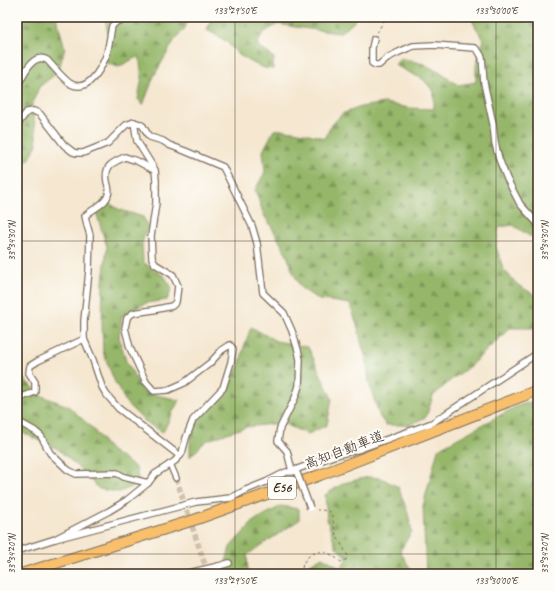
<svg xmlns="http://www.w3.org/2000/svg" width="555" height="591" viewBox="0 0 555 591" font-family="Caveat,'Klee One',sans-serif">
  <defs>
    <pattern id="forest-firs" width="22" height="20" patternUnits="userSpaceOnUse"><rect width="22" height="20" fill="#96b76a"/><path d="M5 1l3.5 6h-7zM16 11l3.5 6h-7z" fill="#7c9557"/></pattern>
  </defs>
  <rect width="100%" height="100%" fill="#fdfcf7"/>
  <filter id="ink" filterUnits="userSpaceOnUse"><feTurbulence type="fractalNoise" baseFrequency=".025" numOctaves="2"/><feDisplacementMap in="SourceGraphic" scale="8" xChannelSelector="R" yChannelSelector="G"/><feConvolveMatrix kernelMatrix="1 2 1 2 8 2 1 2 1" color-interpolation-filters="sRGB"/></filter>
  <filter id="wash" filterUnits="userSpaceOnUse"><feTurbulence type="fractalNoise" baseFrequency=".012" numOctaves="4" result="noise"/><feDisplacementMap in="SourceGraphic" scale="16" xChannelSelector="R" yChannelSelector="G"/><feGaussianBlur stdDeviation="0.9" result="paint"/><feColorMatrix in="noise" values="0 0 0 0 0 0 0 0 0 0 0 0 0 0 0 0 0 1.4 0 .05"/><feComposite in="paint" operator="in"/></filter>
  <g filter="url(#wash)">
    <rect width="100%" height="100%" fill="#f5e7d0"/>
    <!-- forest -->
    <g fill="url(#forest-firs)" stroke="#687044">
      <path d="M 17,17 L 56,17 L 65,48 L 58,72 L 39,87 L 32,104 L 37,144 L 29,160 L 17,165 Z"/>
      <path d="M 105,17 L 189,17 L 185,28 L 174,41 L 154,76 L 143,105 L 138,99 L 142,77 L 139,56 L 118,67 L 105,62 L 110,48 Z"/>
      <path d="M 212,17 L 356,17 L 353,23 L 339,33 C 319,30 299,28 278,24 L 263,33 L 257,45 L 274,58 L 273,69 L 264,68 L 253,63 L 239,55 L 226,41 L 207,30 Z"/>
      <path d="M 471,17 L 538,17 L 538,206 L 536,207 L 531,237 L 513,225 L 499,227 L 496,246 L 503,269 L 518,285 L 538,297 L 538,328 L 510,328 L 470,366 L 451,380 L 433,396 L 426,417 L 409,425 L 386,425 L 380,417 L 369,384 L 367,362 L 362,346 L 358,328 L 350,304 L 331,301 L 319,300 L 301,288 L 293,272 L 287,255 L 274,231 L 264,215 L 255,190 L 265,172 L 263,151 L 274,130 C 291,129 308,134 325,138 L 331,126 L 342,114 L 361,107 L 384,103 L 409,108 L 434,109 L 434,92 L 424,80 L 395,65 L 400,58 L 424,64 L 442,74 L 458,85 L 476,82 L 476,65 L 484,40 L 475,26 Z"/>
      <path d="M 103,199 L 118,209 L 143,217 L 148,227 L 142,242 L 143,262 L 165,277 L 172,288 L 167,300 L 146,303 L 122,316 L 119,337 L 126,361 L 143,392 L 179,400 L 163,432 L 147,423 L 127,404 L 114,380 L 103,352 L 102,324 L 103,282 L 107,247 L 97,215 Z"/>
      <path d="M 251,327 L 276,341 L 308,347 L 332,399 L 327,425 L 308,434 L 282,423 L 246,427 L 230,432 L 206,441 L 190,457 L 190,430 L 229,386 L 240,363 L 244,347 Z"/>
      <path d="M 17,373 L 42,396 L 68,406 L 91,427 L 110,450 L 136,468 L 139,484 L 119,492 L 99,489 L 82,471 L 58,449 L 17,430 Z"/>
      <path d="M 538,400 L 538,574 L 426,574 L 423,506 L 438,449 L 517,406 Z"/>
      <path d="M 368,477 L 381,478 L 398,487 L 407,510 L 412,531 L 400,551 L 412,572 L 411,574 L 294,574 L 322,557 L 341,568 L 347,558 L 336,547 L 327,519 L 325,495 L 344,483 Z"/>
      <path d="M 281,506 L 299,509 L 299,520 L 247,555 L 248,574 L 223,574 L 230,547 L 255,520 Z"/>
    </g>
  </g>
  <g filter="url(#ink)">
    <g fill="none" stroke-linecap="round" stroke-linejoin="round">
      <!-- minor-tunnel -->
      <path stroke="#d0c1ac" stroke-width="5.5" stroke-dasharray="5.5 3" stroke-linecap="butt" d="M 176,478 L 208,574"/>
      <defs>
        <g id="minor">
          <path d="M 374,39 L 372,48 L 372,63 L 375,65 L 379,65 L 387,58 L 399,52 L 413,46 L 434,45 L 475,48 L 479,52 L 482,57 L 484,83 L 493,124 L 495,143 L 499,159 L 507,179 L 520,204 L 538,224"/>
          <path d="M 17,87 C 23,76 32,52 47,60 C 54,67 63,79 71,84 C 88,93 101,69 106,56 C 109,47 110,36 112,26 L 116,22 L 132,17"/>
          <path d="M 17,128 L 20,121 L 27,112 L 34,111 L 40,114 L 64,145 L 73,152 L 76,153 L 83,153 L 108,143 L 126,125 L 134,122 L 140,124 L 143,126 L 148,135 L 150,137 L 163,141 L 169,145 L 185,151 L 223,167 L 252,226 L 257,243 L 263,293 L 284,313 L 292,331 L 298,350 L 300,360 L 299,386 L 295,398 L 280,428 L 278,441 L 287,451 L 292,471"/>
          <path d="M 154,170 L 137,161 L 125,157 C 112,163 104,165 107,182 C 108,186 110,190 108,195 C 106,204 92,209 85,216 L 87,225 L 90,235 L 89,270 L 84,321 L 84,339 L 93,360 L 102,387 L 106,394 L 118,408 L 180,456"/>
          <path d="M 17,401 L 22,397 L 35,392 L 35,382 L 29,373 L 30,366 L 38,361 L 84,339"/>
          <path d="M 17,421 L 35,431 L 41,436 L 50,453 L 68,470 L 76,474 L 117,473 L 124,477 L 148,483"/>
          <path d="M 170,464 L 176,478"/>
          <path d="M 292,471 L 336,455 L 360,449 L 432,423 L 538,353"/>
          <path d="M 55,539 L 109,511 L 127,500 L 148,483 L 155,474 L 175,461 L 182,453 L 186,438 L 193,420 L 223,388 L 231,362 L 233,349 L 230,345 L 222,350 L 210,363 L 184,383 L 168,390 L 154,391 L 146,382 L 130,348 L 125,328 L 127,318 L 133,313 L 153,310 L 172,306 L 176,302 L 178,286 L 173,275 L 155,264 L 152,258 L 151,236 L 156,203 L 156,180 L 155,170 L 137,141 L 134,122"/>
          <path d="M 17,551 L 55,539 L 196,502 L 231,498 L 246,490 L 266,482 L 286,472 L 295,472"/>
          <path d="M 219,566 L 229,563"/>
          <path d="M 184,574 L 219,566 L 218,574"/>
        </g>
        <path id="motorway" d="M 21,574 L 197,519 L 320,475 L 538,390"/>
      </defs>
      <!-- minor casing -->
      <use href="#minor" stroke="#7c6c5c" stroke-width="8"/>
      <!-- motorway casing -->
      <use href="#motorway" stroke="#7c6c5c" stroke-width="12"/>
      <!-- path -->
      <g stroke="#7c6c5c" stroke-width="1" stroke-dasharray="3 3" stroke-linecap="butt">
        <path d="M 377,33 L 383,22 L 388,17"/>
        <path d="M 231,569 L 233,574"/>
        <path d="M 301,574 C 302,570 302,565 304,562 C 308,554 320,549 328,553 C 333,555 337,559 341,562 L 346,560 L 348,556 L 336,535 L 331,512 L 322,510 L 317,510"/>
      </g>
      <!-- minor -->
      <use href="#minor" stroke="#fff" stroke-width="5.5"/>
      <!-- motorway -->
      <use href="#motorway" stroke="#f8bf6c" stroke-width="10"/>
      <defs>
        <path id="minor-bridge" d="M 297,473 L 310,508"/>
      </defs>
      <!-- minor-bridge casing -->
      <use href="#minor-bridge" stroke="#7c6c5c" stroke-width="8" stroke-linecap="butt"/>
      <!-- minor-bridge -->
      <use href="#minor-bridge" stroke="#fff" stroke-width="5.5"/>
    </g>
  </g>
  <!-- ticks -->
  <path fill="none" stroke="#3b2a1e" stroke-width="1" stroke-opacity="0.45" d="M 235,17 L 235,574M 496,17 L 496,574M 17,241 L 538,241M 17,554 L 538,554"/>
  <g text-anchor="middle" dominant-baseline="central" stroke-width="4" stroke-linejoin="round" paint-order="stroke">
    <!-- shield labels -->
    <rect fill="#fdfcf7" stroke="#75695f" stroke-width="1" x="268" y="477" width="28" height="22" rx="3"/>
    <g font-size="13" font-weight="bold" fill="#3b2a1e">
      <text x="282" y="488">E56</text>
    </g>
    <!-- street labels -->
    <g font-size="14" fill="#3b2a1e" stroke="#fdfcf7">
      <text transform="translate(344 450) rotate(-21)">高知自動車道</text>
    </g>
  </g>
  <!-- margin -->
  <rect width="555" height="591" fill="none" stroke="#fdfcf7" stroke-width="44"/>
  <rect x="22" y="22" width="511" height="547" fill="none" stroke="#3b2a1e" stroke-width="1.5"/>
  <g font-size="10" text-anchor="middle" fill="#3b2a1e">
    <text x="235" y="14">133°29'50"E</text>
    <text x="496" y="14">133°30'00"E</text>
    <text transform="translate(11 241) rotate(-90)" y="4">33°34'30"N</text>
    <text transform="translate(544 241) rotate(-90)" y="4">33°34'30"N</text>
    <text transform="translate(11 554) rotate(-90)" y="4">33°34'20"N</text>
    <text transform="translate(544 554) rotate(-90)" y="4">33°34'20"N</text>
    <text x="235" y="584">133°29'50"E</text>
    <text x="496" y="584">133°30'00"E</text>
  </g>
</svg>
